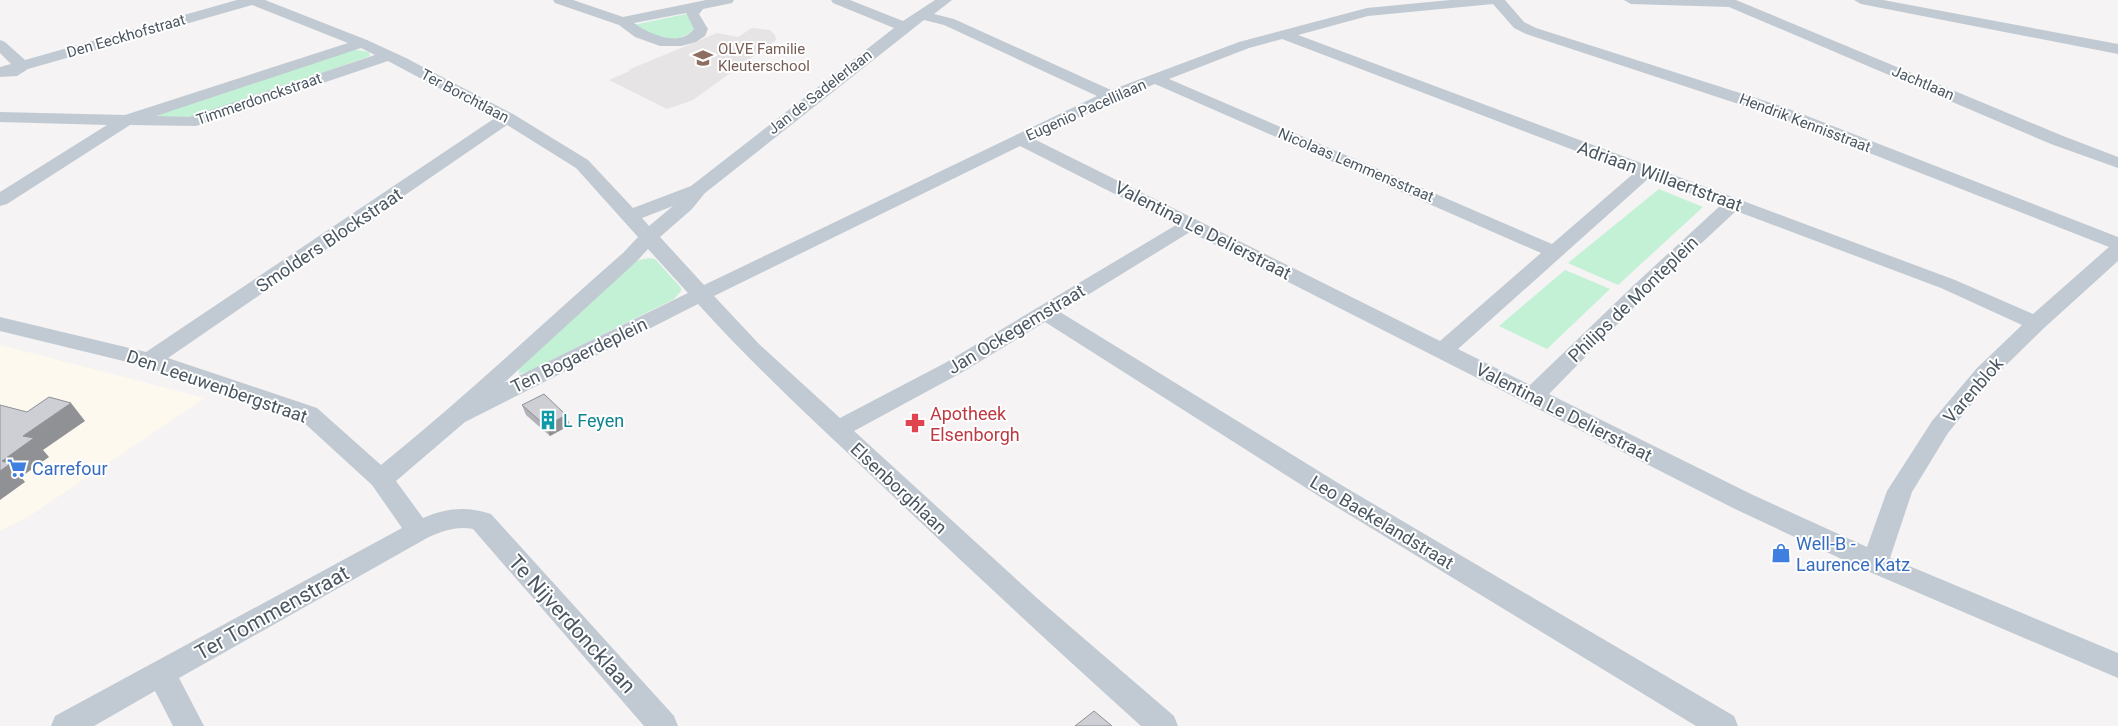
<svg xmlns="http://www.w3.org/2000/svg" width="2118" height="726" viewBox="0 0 2118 726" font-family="Roboto,sans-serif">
  <rect width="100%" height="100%" fill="#f5f3f3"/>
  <!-- commercial -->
  <path fill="#fdf9ef" d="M 0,345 L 205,398 L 28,517 L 0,531 Z"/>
  <!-- education -->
  <path fill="#e6e4e5" d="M 752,28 L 770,30 L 775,35 L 776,40 L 693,100 L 667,109 L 609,80 L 630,71 L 628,70 L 717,33 L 738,37 Z"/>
  <!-- green -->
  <g fill="#c3f1d5">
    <path d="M 686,14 L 695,28 C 676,48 653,36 633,25 Z"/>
    <path d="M 351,49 L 369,52 L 370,56 L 192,118 L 153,118 L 156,112 Z"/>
    <path d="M 1659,189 L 1703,207 L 1618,285 L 1568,263 Z"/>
    <path d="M 650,258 L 655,259 L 681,288 L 681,291 L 674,299 L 529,371 L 519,374 L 519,369 L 632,264 L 639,260 Z"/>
    <path d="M 1565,270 L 1610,289 L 1547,349 L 1499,326 Z"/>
  </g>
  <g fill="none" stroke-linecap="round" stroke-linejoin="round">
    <!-- minor -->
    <g fill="#c1cad2" fill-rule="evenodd">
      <path d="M 237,0 L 265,0 L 367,40 L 406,58 L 513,114 L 588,160 L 633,208 L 691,186 L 894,28 L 833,3 L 831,0 L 850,0 L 903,21 L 935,0 L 952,0 L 934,14 L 954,19 L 1111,90 L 1239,42 L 1367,8 L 1450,0 L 1505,0 L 1524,22 L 1536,28 L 1784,107 L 2118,237 L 2118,261 L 2044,328 L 1993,378 L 1948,433 L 1912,492 L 1890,558 L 2118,653 L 2118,678 L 1865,570 L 1735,509 L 1190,232 L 1060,312 L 1343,486 L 1734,716 L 1738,726 L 1696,726 L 1325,500 L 1045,322 L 961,373 L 854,431 L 1038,599 L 1174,716 L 1178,726 L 1141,726 C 1051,645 963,563 875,479 C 815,422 754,366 698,304 L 465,422 L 396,481 L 423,518 C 447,508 466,506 491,514 L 674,716 L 678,726 L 644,726 L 473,529 C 456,526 443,531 427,538 L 179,678 L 204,726 L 173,726 L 155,691 L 94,726 L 51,726 L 55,716 L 402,528 L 372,485 L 301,420 L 144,366 L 0,331 L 0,317 L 146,352 L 495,118 L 388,61 L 196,126 L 130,125 L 7,204 L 0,206 L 0,192 L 107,125 L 0,122 L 0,112 L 125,115 L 348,43 L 252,5 L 28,69 L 17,76 L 0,77 L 0,67 L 11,64 L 0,53 L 0,40 L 5,42 L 25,60 ZM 1493,4 L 1514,28 L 1526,34 L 1772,115 L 2109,247 L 2033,314 L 1955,280 L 1298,35 L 1368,16 ZM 924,20 L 944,25 L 1097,96 L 704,285 L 660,237 L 692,209 L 705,193 ZM 1282,39 L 1634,173 L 1552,244 L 1169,79 L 1249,48 ZM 361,48 L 375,55 L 189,117 L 156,116 ZM 1155,84 L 1541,253 L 1440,341 L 1034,139 L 1116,99 ZM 507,125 L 576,168 L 638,237 L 623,253 C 542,324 465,397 381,465 L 317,408 L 168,358 ZM 1020,146 L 1176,225 L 945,363 L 840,418 L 760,345 L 714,296 ZM 1649,178 L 1721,205 L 1634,285 L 1530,385 L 1458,349 ZM 673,206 L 649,226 L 642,218 ZM 1736,211 L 1941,288 L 2022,325 L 1977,368 L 1932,421 L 1887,491 L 1867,547 L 1753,495 L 1549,394 L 1648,293 ZM 648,249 L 688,293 L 504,383 L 637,261 Z"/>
      <path d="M 553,0 L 573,0 L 623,17 L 706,0 L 734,0 L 732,3 L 703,9 L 699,14 L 708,29 L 705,36 L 696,42 L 681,46 L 660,46 L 635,37 L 619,25 L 555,3 ZM 686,13 L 694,29 C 679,48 649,34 634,23 Z"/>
      <path d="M 1624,0 L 1736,0 L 2063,136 L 2118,157 L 2118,168 L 2051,144 L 1729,7 L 1631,4 Z"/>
      <path d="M 1854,0 L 1883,0 L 2118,44 L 2118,54 L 1861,4 Z"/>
    </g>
  </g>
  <!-- wall -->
  <path fill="#b0b2b7" d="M 522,405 L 570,425 L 550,436 L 526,415 Z"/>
  <!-- shaded-wall -->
  <g fill="#909195">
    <path d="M 71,403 L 85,421 L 43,450 L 49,457 L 21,477 L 25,482 L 0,500 L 0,471 L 2,461 L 23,436 Z"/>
    <path d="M 566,415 L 570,425 L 550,436 L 546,426 Z"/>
  </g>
  <!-- building -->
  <g fill="#cdcfd5" stroke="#909195">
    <path d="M 544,394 L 566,415 L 546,426 L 522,405 Z"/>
    <path d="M 49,397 L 71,403 L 23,436 L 34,438 L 2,461 L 10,464 L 0,471 L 0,405 L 27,412 Z"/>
    <path d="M 1094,711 L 1112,726 L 1075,726 Z"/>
  </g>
  <!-- icons -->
  <defs>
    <symbol id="school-bare" viewBox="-9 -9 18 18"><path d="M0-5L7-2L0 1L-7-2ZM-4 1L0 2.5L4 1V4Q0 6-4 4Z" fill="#8d6e63" stroke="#fff" stroke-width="2.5" paint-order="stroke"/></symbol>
    <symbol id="building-bare" viewBox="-9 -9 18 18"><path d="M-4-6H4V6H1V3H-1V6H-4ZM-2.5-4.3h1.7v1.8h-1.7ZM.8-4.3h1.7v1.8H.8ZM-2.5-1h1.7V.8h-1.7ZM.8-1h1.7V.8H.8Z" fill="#0f9aa8" stroke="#fff" stroke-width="2.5" paint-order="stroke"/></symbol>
    <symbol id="pharmacy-bare" viewBox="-9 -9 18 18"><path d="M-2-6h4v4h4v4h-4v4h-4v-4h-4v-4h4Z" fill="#e0444e" stroke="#fff" stroke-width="2.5" paint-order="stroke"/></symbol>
    <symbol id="supermarket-bare" viewBox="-9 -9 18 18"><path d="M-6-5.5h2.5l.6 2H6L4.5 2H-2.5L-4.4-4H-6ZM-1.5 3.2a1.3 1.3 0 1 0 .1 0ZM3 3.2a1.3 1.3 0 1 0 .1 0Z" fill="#3f7fe0" stroke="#fff" stroke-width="2.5" paint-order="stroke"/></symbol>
    <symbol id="shop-bare" viewBox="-9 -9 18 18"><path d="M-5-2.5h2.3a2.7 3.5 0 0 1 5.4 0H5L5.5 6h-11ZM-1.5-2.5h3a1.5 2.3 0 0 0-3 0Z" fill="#3f7fe0" stroke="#fff" stroke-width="2.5" paint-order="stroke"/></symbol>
  </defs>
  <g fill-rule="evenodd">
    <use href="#school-bare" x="689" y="44" width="28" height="28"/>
    <use href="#building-bare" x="534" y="406" width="28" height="28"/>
    <use href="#pharmacy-bare" x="901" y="409" width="28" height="28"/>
    <use href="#supermarket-bare" x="3" y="454" width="28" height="28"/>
    <use href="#shop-bare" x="1767" y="539" width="28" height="28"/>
  </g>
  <g text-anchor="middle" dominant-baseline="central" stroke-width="4" stroke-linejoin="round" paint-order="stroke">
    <!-- far-street labels -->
    <g font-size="15" fill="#4a5661" stroke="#fff">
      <text transform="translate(126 36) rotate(-16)">Den Eeckhofstraat</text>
      <text transform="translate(1923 83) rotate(23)">Jachtlaan</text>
      <text transform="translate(820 92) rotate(-38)">Jan de Sadelerlaan</text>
      <text transform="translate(465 96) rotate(28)">Ter Borchtlaan</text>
      <text transform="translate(259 99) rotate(-19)">Timmerdonckstraat</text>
      <text transform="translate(1086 110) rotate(-24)">Eugenio Pacellilaan</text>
      <text transform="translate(1805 123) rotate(21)">Hendrik Kennisstraat</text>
      <text transform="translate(1356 165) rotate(23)">Nicolaas Lemmensstraat</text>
    </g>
    <!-- far-education labels -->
    <g font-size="15" fill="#785e54" stroke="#fff" text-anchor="start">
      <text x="718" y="49">OLVE Familie<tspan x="718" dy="17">Kleuterschool</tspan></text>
    </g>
    <!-- street labels -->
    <g font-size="18" fill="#4a5661" stroke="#fff">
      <text transform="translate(1660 176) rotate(20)">Adriaan Willaertstraat</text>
      <text transform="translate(1203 230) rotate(27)">Valentina Le Delierstraat</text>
      <text transform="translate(329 240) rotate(-34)">Smolders Blockstraat</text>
      <text transform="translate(1633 299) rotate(-44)">Philips de Monteplein</text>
      <text transform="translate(1016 329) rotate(-31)">Jan Ockegemstraat</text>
      <text transform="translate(579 355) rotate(-26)">Ten Bogaerdeplein</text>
      <text transform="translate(217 386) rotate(19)">Den Leeuwenbergstraat</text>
      <text transform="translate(1973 390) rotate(-49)">Varenblok</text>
      <text transform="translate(1564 412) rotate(27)">Valentina Le Delierstraat</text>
      <text transform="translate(899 488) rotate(43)">Elsenborghlaan</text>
      <text transform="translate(1382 522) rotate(31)">Leo Baekelandstraat</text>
    </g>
    <!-- health labels -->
    <g font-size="18" fill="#be3a42" stroke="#fff" text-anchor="start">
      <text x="930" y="413">Apotheek<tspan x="930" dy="21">Elsenborgh</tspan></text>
    </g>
    <!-- culture labels -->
    <g font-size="18" fill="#0d838f" stroke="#fff" text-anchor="start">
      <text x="563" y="420">L Feyen</text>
    </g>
    <!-- shop labels -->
    <g font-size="18" fill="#366cbe" stroke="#fff" text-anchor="start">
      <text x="32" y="468">Carrefour</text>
      <text x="1796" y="543">Well-B -<tspan x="1796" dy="21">Laurence Katz</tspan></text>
    </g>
    <!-- near-street labels -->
    <g font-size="21" fill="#4a5661" stroke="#fff">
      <text transform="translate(272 613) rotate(-29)">Ter Tommenstraat</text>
      <text transform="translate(572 624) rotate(48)">Te Nijverdoncklaan</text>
    </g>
  </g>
</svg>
